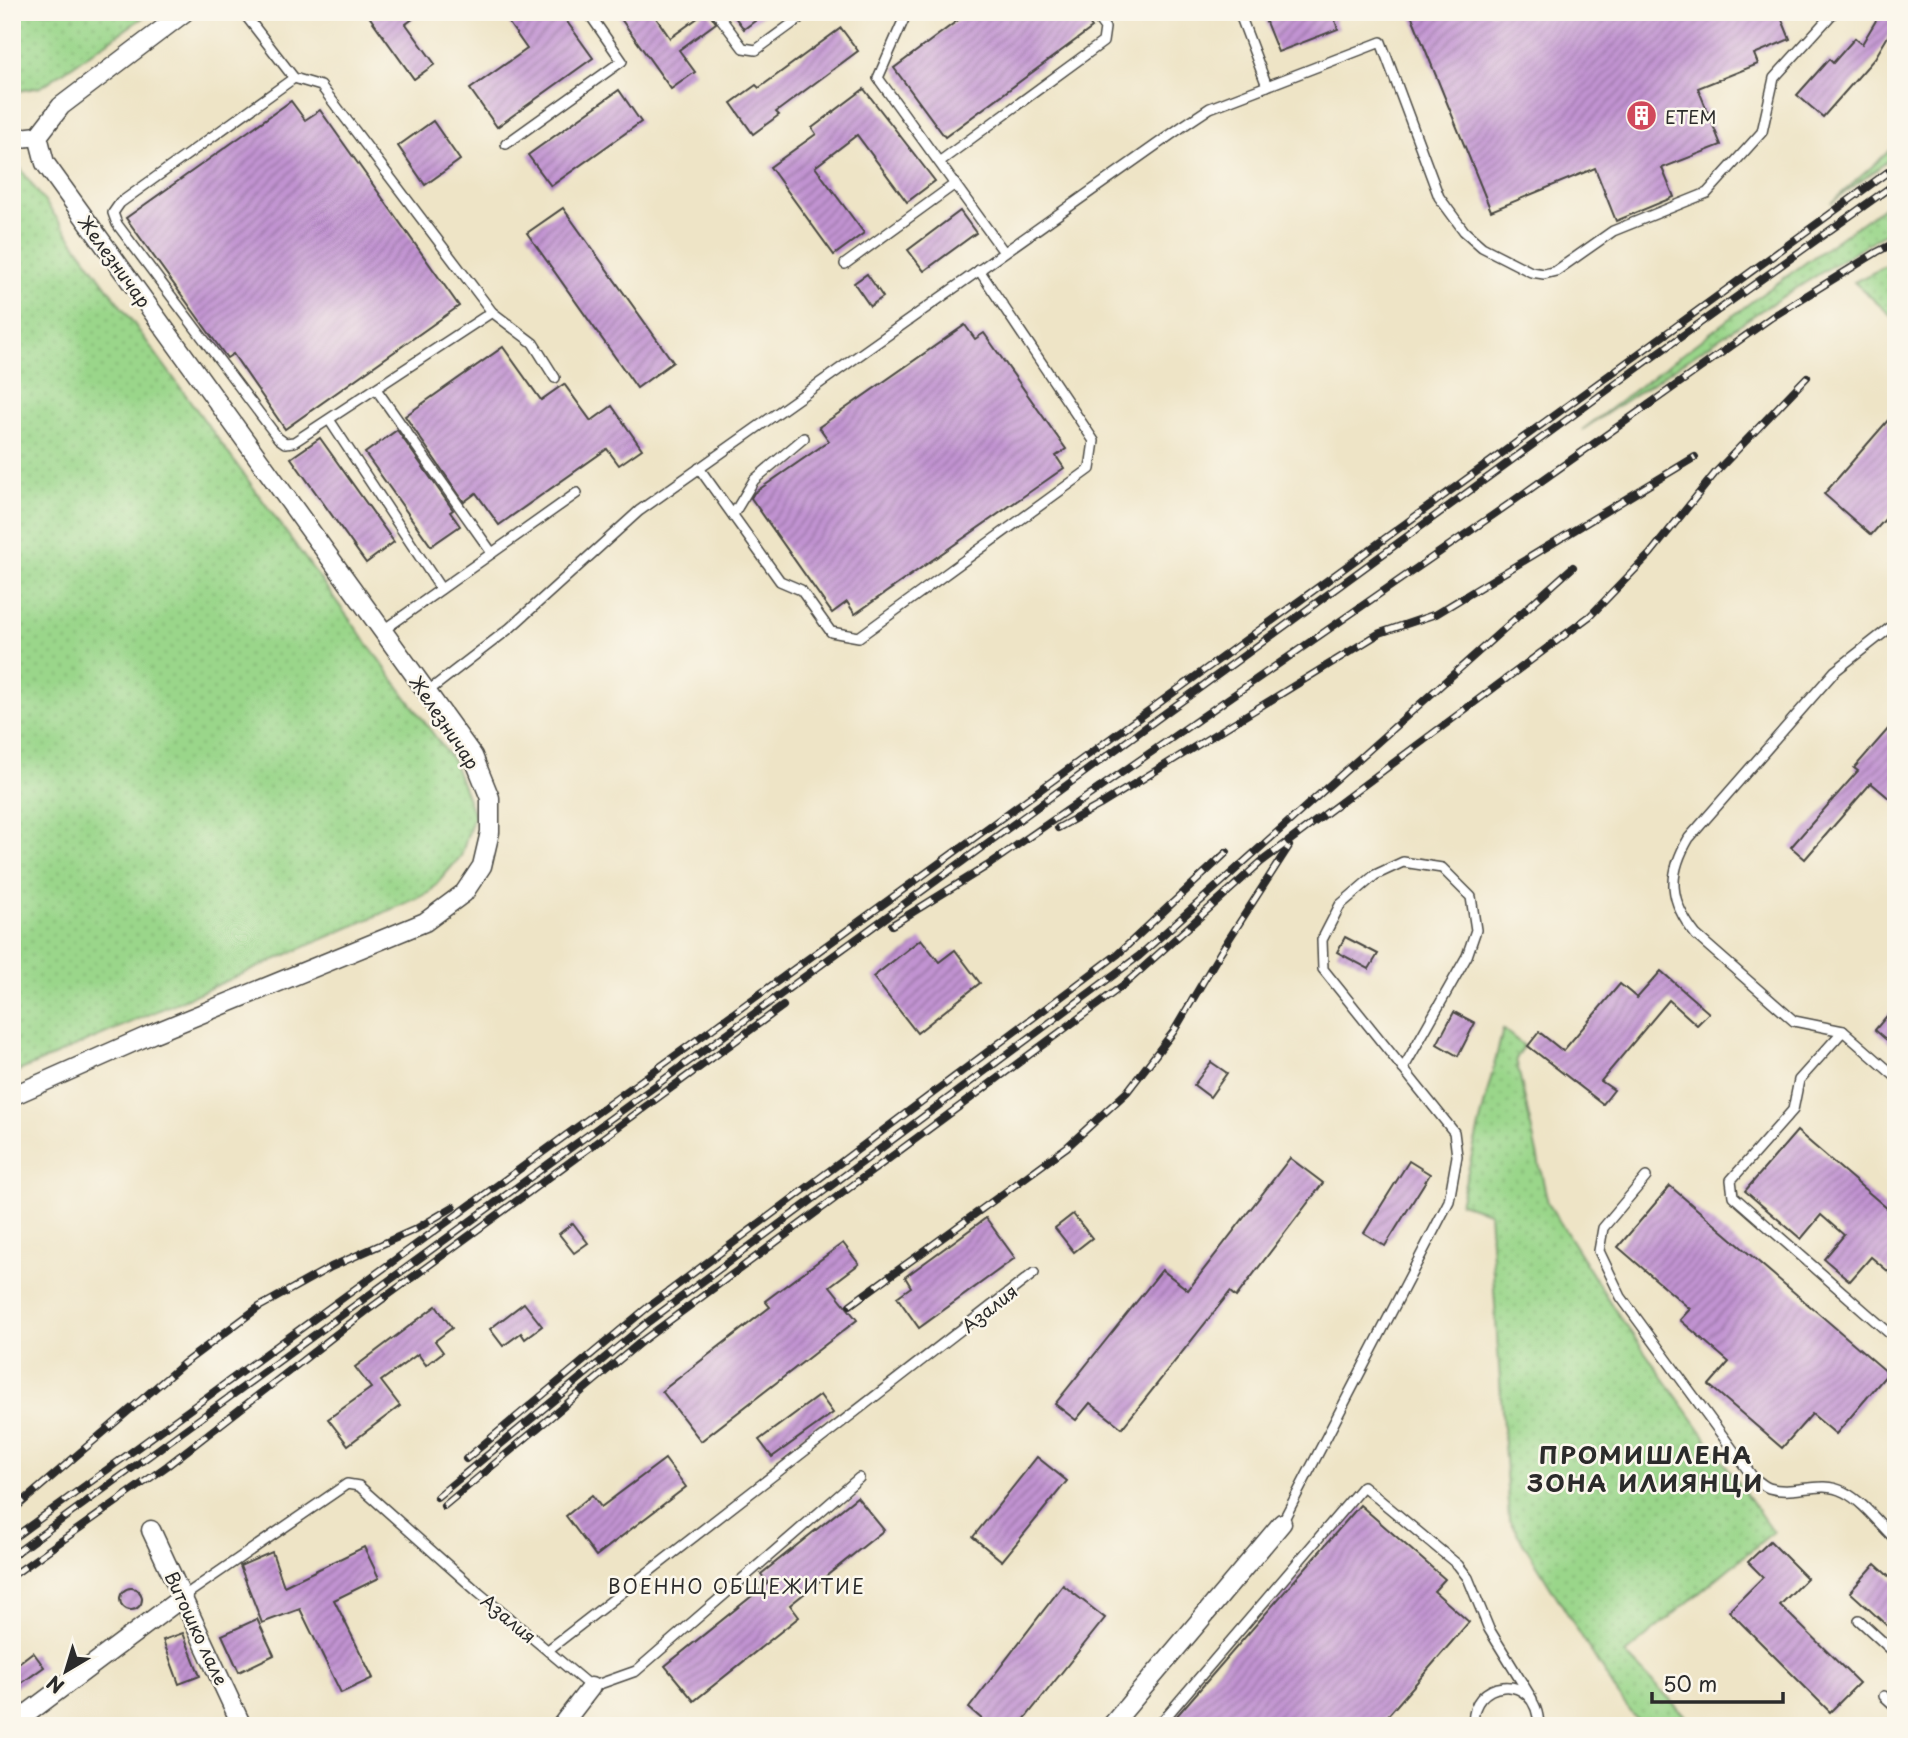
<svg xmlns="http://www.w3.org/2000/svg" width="1908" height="1738" viewBox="0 0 1908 1738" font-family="'Playpen Sans',sans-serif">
  <defs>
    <pattern id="grass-dots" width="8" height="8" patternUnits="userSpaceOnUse" patternTransform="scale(1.75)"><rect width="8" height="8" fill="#9ad68a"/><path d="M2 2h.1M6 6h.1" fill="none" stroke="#85b877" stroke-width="1.8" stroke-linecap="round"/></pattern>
    <pattern id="building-hatch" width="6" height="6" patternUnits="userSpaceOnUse" patternTransform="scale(1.75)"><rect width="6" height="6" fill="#c193d1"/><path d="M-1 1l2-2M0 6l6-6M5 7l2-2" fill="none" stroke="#9d78aa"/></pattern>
  </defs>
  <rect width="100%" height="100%" fill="#fbf7ec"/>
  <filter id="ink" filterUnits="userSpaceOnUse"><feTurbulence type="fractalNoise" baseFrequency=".0143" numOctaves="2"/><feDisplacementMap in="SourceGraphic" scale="14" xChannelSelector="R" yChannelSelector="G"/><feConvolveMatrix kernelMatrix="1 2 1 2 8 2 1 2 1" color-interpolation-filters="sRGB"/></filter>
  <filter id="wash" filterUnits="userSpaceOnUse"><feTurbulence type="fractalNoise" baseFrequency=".00686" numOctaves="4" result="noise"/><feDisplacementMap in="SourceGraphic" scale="28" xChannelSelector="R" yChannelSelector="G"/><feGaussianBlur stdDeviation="1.57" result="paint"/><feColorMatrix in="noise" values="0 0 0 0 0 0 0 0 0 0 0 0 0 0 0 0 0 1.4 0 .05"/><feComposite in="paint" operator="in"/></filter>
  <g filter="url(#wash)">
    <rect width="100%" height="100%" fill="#eee4c6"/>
    <!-- grass -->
    <g fill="url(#grass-dots)" stroke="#62805a" stroke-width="2">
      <path d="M 12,12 L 151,12 L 41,87 L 12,92 Z"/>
      <path d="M 1896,145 L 1896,155 L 1831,203 Z"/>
      <path d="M 15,161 L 453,761 L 474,815 L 461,856 L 429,893 L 12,1074 L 12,162 Z"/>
      <path d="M 1896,198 L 1896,226 L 1763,309 L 1582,430 L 1755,299 Z"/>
      <path d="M 1896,261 L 1896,320 L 1854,282 Z"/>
      <path d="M 1503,1029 L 1524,1046 L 1516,1059 L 1548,1203 L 1615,1310 L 1773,1532 L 1625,1654 L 1695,1726 L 1642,1726 L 1620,1698 L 1509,1520 L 1489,1212 L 1460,1203 Z"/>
    </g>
    <g id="blocks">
      <!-- building -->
      <g fill="url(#building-hatch)">
        <path d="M 366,12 L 422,12 L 406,24 L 435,64 L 414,79 Z"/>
        <path d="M 501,12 L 560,12 L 593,58 L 497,127 L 470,89 L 527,49 Z"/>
        <path d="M 616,12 L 652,12 L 670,38 L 706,12 L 709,12 L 716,23 L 679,50 L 695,72 L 671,89 Z"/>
        <path d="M 725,12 L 767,12 L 744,29 L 731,12 L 727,15 Z"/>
        <path d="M 969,12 L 1080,12 L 1092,28 L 945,137 L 894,68 Z"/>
        <path d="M 1262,12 L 1332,12 L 1338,29 L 1278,52 Z"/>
        <path d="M 1410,12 L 1779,12 L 1790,39 L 1754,54 L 1758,64 L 1698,88 L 1721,145 L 1662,168 L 1674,197 L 1616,221 L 1595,168 L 1491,211 Z"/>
        <path d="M 1881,12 L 1896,12 L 1896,23 L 1875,58 L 1823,117 L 1797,95 L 1829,59 L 1833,63 L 1855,38 L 1862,44 Z"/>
        <path d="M 841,28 L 858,51 L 776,112 L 779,115 L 753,134 L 731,103 L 756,85 L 759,88 Z"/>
        <path d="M 864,89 L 935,181 L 907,202 L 857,135 L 815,167 L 864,233 L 834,255 L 770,167 L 816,134 L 812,128 Z"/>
        <path d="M 619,90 L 641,122 L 551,186 L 528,155 Z"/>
        <path d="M 291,101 L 305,120 L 320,110 L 459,306 L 285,429 L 233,354 L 227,358 L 126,218 Z"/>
        <path d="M 433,121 L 460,160 L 425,185 L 398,146 Z"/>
        <path d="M 563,208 L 673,362 L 637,388 L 527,233 Z"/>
        <path d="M 960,211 L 976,233 L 924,271 L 908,250 Z"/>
        <path d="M 867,274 L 883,297 L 870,306 L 854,283 Z"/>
        <path d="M 965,325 L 975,339 L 984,333 L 1066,449 L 1056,456 L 1064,468 L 855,614 L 847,602 L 832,613 L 751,498 L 754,493 L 829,441 L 819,427 Z"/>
        <path d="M 503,347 L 541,400 L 564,384 L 591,421 L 612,406 L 642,449 L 619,465 L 607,449 L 499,525 L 476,493 L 464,502 L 405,416 Z"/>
        <path d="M 1896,411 L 1896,507 L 1871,535 L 1824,494 Z"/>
        <path d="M 397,430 L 453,510 L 450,512 L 460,526 L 431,546 L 365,453 Z"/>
        <path d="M 320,438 L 394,542 L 366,563 L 291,458 Z"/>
        <path d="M 1896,720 L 1896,804 L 1871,783 L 1805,859 L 1791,847 L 1858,771 L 1854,768 Z"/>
        <path d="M 1345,937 L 1378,954 L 1369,969 L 1337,952 Z"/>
        <path d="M 921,939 L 939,962 L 955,950 L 980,983 L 917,1033 L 873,977 Z"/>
        <path d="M 1661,971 L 1709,1013 L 1697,1025 L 1669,1000 L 1601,1081 L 1614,1090 L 1603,1104 L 1528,1046 L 1539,1032 L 1563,1051 L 1620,984 L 1637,998 Z"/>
        <path d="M 1896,1005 L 1896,1048 L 1875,1030 Z"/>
        <path d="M 1454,1012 L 1475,1023 L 1458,1056 L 1437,1044 Z"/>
        <path d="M 1211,1062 L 1227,1073 L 1210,1097 L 1194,1085 Z"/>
        <path d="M 1797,1131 L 1896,1216 L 1896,1278 L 1871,1257 L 1850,1281 L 1824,1259 L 1844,1235 L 1821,1215 L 1801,1239 L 1745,1191 Z"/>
        <path d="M 1290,1158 L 1323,1183 L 1236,1297 L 1230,1292 L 1122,1428 L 1090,1403 L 1076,1420 L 1055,1404 L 1162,1270 L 1188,1290 Z"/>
        <path d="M 1409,1161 L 1430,1174 L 1385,1246 L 1364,1233 Z"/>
        <path d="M 1670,1186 L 1888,1373 L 1836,1434 L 1812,1414 L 1782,1448 L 1709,1385 L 1729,1362 L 1680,1320 L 1690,1309 L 1618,1247 Z"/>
        <path d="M 1073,1214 L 1092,1238 L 1074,1252 L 1055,1228 Z"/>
        <path d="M 986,1218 L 1015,1258 L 919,1328 L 897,1297 L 911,1287 L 905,1277 Z"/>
        <path d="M 573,1223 L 588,1243 L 574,1253 L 559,1234 Z"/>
        <path d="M 843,1243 L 859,1264 L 830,1286 L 857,1320 L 701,1441 L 662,1391 L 770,1307 L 765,1301 Z"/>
        <path d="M 524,1303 L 542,1326 L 525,1339 L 521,1333 L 503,1346 L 490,1329 Z"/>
        <path d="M 436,1306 L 452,1328 L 435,1341 L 443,1352 L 426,1365 L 418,1354 L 381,1381 L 400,1406 L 348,1445 L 328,1419 L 371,1388 L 355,1367 Z"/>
        <path d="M 820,1395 L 833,1413 L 772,1457 L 759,1440 Z"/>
        <path d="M 1037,1457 L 1067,1481 L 1002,1561 L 973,1537 Z"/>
        <path d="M 665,1459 L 686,1487 L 596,1556 L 566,1516 L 592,1495 L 601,1507 Z"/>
        <path d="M 857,1497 L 884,1530 L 790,1605 L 799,1617 L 694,1701 L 665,1666 L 768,1583 L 761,1574 Z"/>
        <path d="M 1360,1505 L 1445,1579 L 1434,1591 L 1469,1622 L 1379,1726 L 1168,1726 Z"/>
        <path d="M 1770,1541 L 1807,1578 L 1780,1605 L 1859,1683 L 1830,1712 L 1729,1611 L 1763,1577 L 1748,1562 Z"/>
        <path d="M 364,1547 L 379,1578 L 334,1600 L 373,1678 L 341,1693 L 300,1609 L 262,1623 L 240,1566 L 272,1552 L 284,1586 Z"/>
        <path d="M 1875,1564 L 1896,1583 L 1896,1634 L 1850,1592 Z"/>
        <path d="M 1063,1585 L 1105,1618 L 1019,1726 L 990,1726 L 969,1708 Z"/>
        <circle cx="131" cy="1599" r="11"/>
        <path d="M 257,1619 L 274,1655 L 239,1672 L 222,1635 Z"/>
        <path d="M 183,1633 L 200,1676 L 179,1684 L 163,1640 Z"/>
        <path d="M 33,1652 L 44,1667 L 12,1690 L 12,1668 Z"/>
      </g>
    </g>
  </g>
  <g filter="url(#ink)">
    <use href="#blocks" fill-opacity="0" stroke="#484742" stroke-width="2"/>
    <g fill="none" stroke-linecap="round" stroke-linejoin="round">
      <defs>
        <g id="lane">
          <path d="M 243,12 L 294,78 L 321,86 L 492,312 L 533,343 L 555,378"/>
          <path d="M 716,12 L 743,48 L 756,50 L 808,12"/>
          <path d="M 907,12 L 878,78 L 1004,252"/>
          <path d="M 1239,12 L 1267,86 L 1381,42 L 1439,197 L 1464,231 L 1482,247 L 1531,272 L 1544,274 L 1556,271 L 1613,231 L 1707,193 L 1762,132 L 1774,78 L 1834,12"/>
          <path d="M 294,78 L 120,203 L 113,213 L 117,224 L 278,438 L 285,443 L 294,442 L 492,312"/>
          <path d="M 506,144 L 622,61 L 588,12"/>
          <path d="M 939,162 L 1103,42 L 1105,28 L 1093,12"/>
          <path d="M 845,264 L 955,184"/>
          <path d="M 376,389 L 492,553"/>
          <path d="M 330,421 L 441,589"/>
          <path d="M 699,468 L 780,581 L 801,590 L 831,632 L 859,637 L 1090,469 L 1094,441 L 979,270"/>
          <path d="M 733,515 L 754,480 L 804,438"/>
          <path d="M 1896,623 L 1835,671 L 1689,838 C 1667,875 1669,901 1696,935 L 1794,1021 L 1843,1031 L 1896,1077"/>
          <path d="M 382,631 L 577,493"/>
          <path d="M 427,692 L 510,628 L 639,511 L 1183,126 L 1210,108 L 1267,86"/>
          <path d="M 1843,1031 L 1799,1080 L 1793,1110 L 1731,1180 L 1733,1196 L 1896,1339"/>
          <path d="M 1646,1177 L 1603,1228 L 1599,1251 L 1621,1297 L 1752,1476 C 1757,1480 1763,1486 1769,1488 C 1794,1496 1820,1479 1844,1492 C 1864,1502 1880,1525 1896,1540"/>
          <path d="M 1282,1523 L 1449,1201 L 1457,1156 L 1454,1132 L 1323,969 L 1322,940 L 1340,905 L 1375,875 L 1403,862 L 1442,868 L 1471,897 L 1476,930 L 1467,956 L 1403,1069"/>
          <path d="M 184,1596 L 347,1484 L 359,1486 L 479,1593 L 591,1687 L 636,1671 L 859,1478"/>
          <path d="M 1859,1620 L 1896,1654"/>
          <path d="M 548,1650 L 1034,1273"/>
          <path d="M 1884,1696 L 1896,1707"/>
          <path d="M 1158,1726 L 1363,1486 L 1458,1565 L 1468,1578 L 1489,1629 L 1532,1699"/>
          <path d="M 1474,1726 C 1467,1680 1537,1668 1539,1726"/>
        </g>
        <g id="street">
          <path d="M 12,139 L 38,136"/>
          <path d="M 12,1096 L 152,1034 L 425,922 L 464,893 L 482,866 L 490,832 L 490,798 L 473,756 L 45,163 L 38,136 L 61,106 L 185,12"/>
          <path d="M 151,1530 L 242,1726"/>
          <path d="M 12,1725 L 184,1596"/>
          <path d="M 561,1726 L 591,1687"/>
          <path d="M 1111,1726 L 1282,1523"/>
        </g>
      </defs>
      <!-- lane casing -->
      <use href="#lane" stroke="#484742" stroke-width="12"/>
      <!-- street casing -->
      <use href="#street" stroke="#484742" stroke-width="21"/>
      <!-- lane -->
      <use href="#lane" stroke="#fff" stroke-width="9"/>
      <!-- street -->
      <use href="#street" stroke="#fff" stroke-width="18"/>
      <defs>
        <g id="rail">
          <path d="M 1058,828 L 1100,805 L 1380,633 L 1436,614 L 1695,457"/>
          <path d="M 892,925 L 987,866 L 1509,504 L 1772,317 L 1877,252 L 1896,242"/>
          <path d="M 850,1305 L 1067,1147 L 1127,1092 L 1174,1031 L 1220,953 L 1289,846"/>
          <path d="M 466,1459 L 648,1307 L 1118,954 L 1227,852"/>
          <path d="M 437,1497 L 648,1322 L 1139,956 L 1573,567"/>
          <path d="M 444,1506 L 642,1341 L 1125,984 L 1261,862 L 1590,616 L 1650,554 L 1716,472 L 1807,377"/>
          <path d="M 12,1511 L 183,1364 L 259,1307 L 331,1267 L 416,1229 L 453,1207"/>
          <path d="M 12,1539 L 1896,166"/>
          <path d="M 12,1556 L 1654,356 L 1896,183"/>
          <path d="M 12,1576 L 167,1466 L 365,1312 L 783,1006"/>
        </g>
      </defs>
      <!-- rail casing -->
      <use href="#rail" stroke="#2b2b2b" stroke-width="8"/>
      <!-- rail -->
      <use href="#rail" stroke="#fbf7ec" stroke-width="5" stroke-dasharray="16" stroke-linecap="butt"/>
    </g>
  </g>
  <!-- icons -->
  <defs>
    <symbol id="building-disc" viewBox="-11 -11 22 22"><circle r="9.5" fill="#d1495b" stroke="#fbf7ec"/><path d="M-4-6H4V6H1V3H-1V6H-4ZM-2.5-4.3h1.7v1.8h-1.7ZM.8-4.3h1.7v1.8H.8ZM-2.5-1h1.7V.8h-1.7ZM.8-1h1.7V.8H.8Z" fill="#fff"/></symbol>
  </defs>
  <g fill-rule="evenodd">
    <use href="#building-disc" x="1624" y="98" width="35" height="35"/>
  </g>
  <g text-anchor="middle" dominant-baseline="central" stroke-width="5" stroke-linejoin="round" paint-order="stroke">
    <!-- poi labels -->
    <g font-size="18" fill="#2b2b2b" stroke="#fbf7ec" text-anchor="start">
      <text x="1665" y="116">ЕТЕМ</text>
    </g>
    <!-- street labels -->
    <g font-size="18" fill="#2b2b2b" stroke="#fbf7ec">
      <text transform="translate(115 261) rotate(54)">Железничар</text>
      <text transform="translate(445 722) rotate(56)">Железничар</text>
      <text transform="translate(989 1308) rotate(-38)">Азалия</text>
      <text transform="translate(509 1618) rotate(40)">Азалия</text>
      <text transform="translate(197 1628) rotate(65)">Витошко лале</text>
    </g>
    <!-- neighbourhood labels -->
    <g font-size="19" letter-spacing="2" fill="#2b2b2b" stroke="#fbf7ec">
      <text x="737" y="1586">ВОЕННО ОБЩЕЖИТИЕ</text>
    </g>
    <!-- district labels -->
    <g font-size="24" font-weight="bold" letter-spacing="2" fill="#2b2b2b" stroke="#fbf7ec">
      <text x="1646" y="1454">ПРОМИШЛЕНА<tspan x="1646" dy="28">ЗОНА ИЛИЯНЦИ</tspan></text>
    </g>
  </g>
  <!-- margin -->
  <rect width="1908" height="1738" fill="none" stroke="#fbf7ec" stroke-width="42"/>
  <!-- north arrow -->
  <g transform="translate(66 1671) rotate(218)" stroke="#fbf7ec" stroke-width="5" paint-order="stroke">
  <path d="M0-5L12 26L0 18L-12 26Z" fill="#2b2b2b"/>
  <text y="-10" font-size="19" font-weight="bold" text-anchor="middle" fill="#2b2b2b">N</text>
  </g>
  <!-- scale -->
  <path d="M1652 1692v10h131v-10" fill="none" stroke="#2b2b2b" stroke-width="3.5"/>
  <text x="1663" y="1692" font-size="21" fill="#2b2b2b" stroke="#fbf7ec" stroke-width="5" paint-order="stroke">50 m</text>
</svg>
